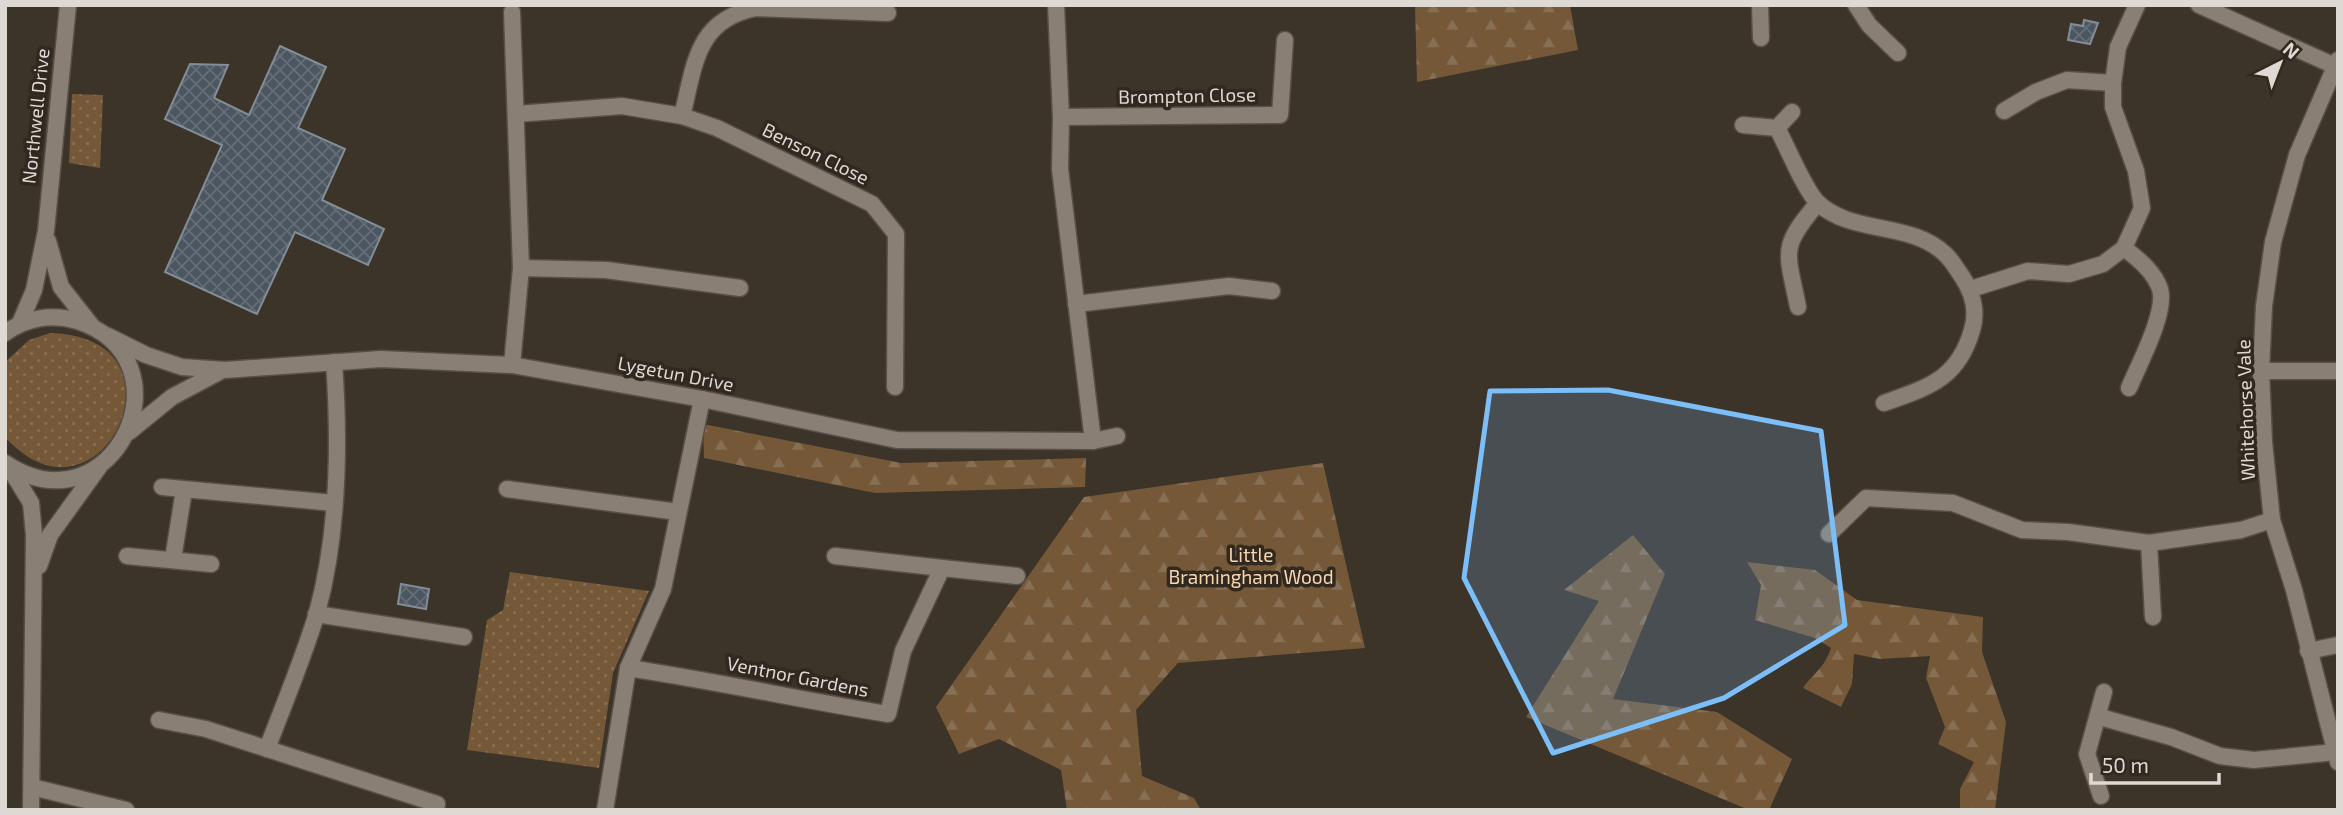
<svg xmlns="http://www.w3.org/2000/svg" width="2343" height="815" viewBox="0 0 2343 815" font-family="'Exo 2',sans-serif">
  <defs>
    <pattern id="grass-dots" width="8" height="8" patternUnits="userSpaceOnUse" patternTransform="scale(1.75)"><rect width="8" height="8" fill="#745838"/><path d="M2 2h.1M6 6h.1" fill="none" stroke="#876f54" stroke-width="1.8" stroke-linecap="round"/></pattern>
    <pattern id="forest-firs" width="22" height="20" patternUnits="userSpaceOnUse" patternTransform="scale(1.75)"><rect width="22" height="20" fill="#745838"/><path d="M5 1l3.5 6h-7zM16 11l3.5 6h-7z" fill="#876f54"/></pattern>
    <pattern id="building-cross-hatch" width="8" height="8" patternUnits="userSpaceOnUse" patternTransform="scale(1.75)"><rect width="8" height="8" fill="#4c5660"/><path d="M0 0l8 8M0 8l8-8" fill="none" stroke="#656e76"/></pattern>
  </defs>
  <rect width="100%" height="100%" fill="#3c3329"/>
  <!-- grass -->
  <g fill="url(#grass-dots)">
    <path d="M 72,94 L 103,95 L 100,168 L 69,163 Z"/>
    <path d="M 50,333 C 198,336 100,543 5,437 L 5,362 L 29,340 Z"/>
    <path d="M 510,572 L 649,591 L 613,673 L 599,768 L 467,750 L 487,620 L 503,610 Z"/>
  </g>
  <!-- forest -->
  <g fill="url(#forest-firs)">
    <path d="M 1415,5 L 1570,5 L 1578,50 L 1417,82 Z"/>
    <path d="M 703,424 L 901,463 L 1086,458 L 1085,487 L 875,493 L 704,458 Z"/>
    <path d="M 1323,463 L 1365,648 L 1178,663 L 1136,710 L 1142,776 L 1194,798 L 1201,810 L 1067,810 L 1061,770 L 999,739 L 959,754 L 936,707 L 1084,497 Z"/>
    <path d="M 1633,535 L 1665,574 L 1613,699 L 1717,712 L 1792,759 L 1769,810 L 1749,810 L 1526,717 L 1599,601 L 1564,590 Z"/>
    <path d="M 1747,562 L 1815,570 L 1857,600 L 1983,617 L 1982,652 L 2006,722 L 1995,810 L 1960,810 L 1960,789 L 1974,762 L 1938,744 L 1945,727 L 1926,678 L 1930,656 L 1880,659 L 1854,654 L 1852,684 L 1841,707 L 1803,688 C 1815,671 1824,669 1831,648 L 1815,638 L 1755,620 L 1761,585 Z"/>
  </g>
  <!-- building -->
  <g fill="url(#building-cross-hatch)" stroke="#818d97" stroke-width="2">
    <path d="M 2084,20 L 2098,23 L 2090,44 L 2068,40 L 2071,24 L 2083,26 Z"/>
    <path d="M 280,46 L 326,67 L 298,128 L 345,149 L 322,200 L 384,229 L 368,265 L 295,232 L 257,314 L 165,272 L 222,145 L 165,119 L 190,64 L 228,65 L 214,98 L 249,115 Z"/>
    <path d="M 401,584 L 429,589 L 426,609 L 398,604 Z"/>
  </g>
  <g fill="none" stroke-linecap="round" stroke-linejoin="round">
    <defs>
      <g id="minor">
        <path d="M 1056,5 L 1061,117 L 1060,169 L 1093,441"/>
        <path d="M 1760,5 L 1761,38"/>
        <path d="M 1856,5 L 1869,25 L 1898,53"/>
        <path d="M 2199,5 L 2335,66"/>
        <path d="M 512,12 L 521,268 L 512,365"/>
        <path d="M 2338,60 L 2297,155 L 2273,242 L 2264,306 L 2261,371 L 2264,442 L 2272,520 L 2294,590 L 2338,762"/>
        <path d="M 2004,111 L 2036,92 L 2067,80 L 2113,83"/>
        <path d="M 516,114 L 622,106 L 682,116 L 717,128 L 872,204 L 896,234 L 895,387"/>
        <path d="M 682,116 C 695,64 696,20 756,8 L 888,13"/>
        <path d="M 1061,117 L 1280,115 L 1285,40"/>
        <path d="M 1743,125 L 1777,128 C 1787,146 1805,191 1818,203 C 1852,235 1911,221 1945,254 C 1951,259 1956,268 1961,275 C 1972,291 1978,311 1972,330 C 1958,379 1929,387 1884,403"/>
        <path d="M 1777,128 L 1792,112"/>
        <path d="M 48,241 L 61,287 L 91,325"/>
        <path d="M 2124,248 C 2138,259 2154,271 2160,289 C 2167,312 2139,364 2129,388"/>
        <path d="M 521,268 L 606,270 L 740,288"/>
        <path d="M 1971,289 L 2028,271 L 2069,274 L 2103,264 L 2124,248 L 2142,208 L 2136,171 L 2113,107 L 2113,83 L 2118,47 L 2137,5"/>
        <path d="M 1076,304 L 1229,286 L 1272,291"/>
        <path d="M 1798,307 C 1787,251 1779,248 1818,203"/>
        <path d="M 20,323 L 34,290 L 46,231 L 68,5"/>
        <path d="M 5,333 C 26,318 52,313 77,321 C 195,359 113,535 5,463"/>
        <path d="M 108,336 L 146,355 L 182,367 L 225,370 L 381,359 L 512,365 L 702,399 L 897,440 L 1093,441 L 1117,436"/>
        <path d="M 2261,371 L 2338,371"/>
        <path d="M 129,432 L 172,397 L 219,372"/>
        <path d="M 9,467 L 31,503 L 34,535 L 31,810"/>
        <path d="M 162,487 L 334,503"/>
        <path d="M 507,489 L 678,512"/>
        <path d="M 1829,534 L 1866,498 L 1953,503 L 2022,530 L 2068,532 L 2149,543 L 2241,530 L 2272,520"/>
        <path d="M 2149,543 L 2153,617"/>
        <path d="M 127,556 L 211,564"/>
        <path d="M 173,559 L 184,490"/>
        <path d="M 39,566 L 50,535 L 99,467"/>
        <path d="M 942,568 L 1017,576"/>
        <path d="M 316,614 L 464,637"/>
        <path d="M 2308,651 L 2338,645"/>
        <path d="M 628,668 C 715,681 801,700 888,714 L 903,651 L 942,568 L 835,556"/>
        <path d="M 2100,717 L 2171,737 L 2220,756 L 2254,760 L 2336,752"/>
        <path d="M 159,720 L 206,729 L 437,804 L 436,810"/>
        <path d="M 267,749 C 284,704 303,659 317,613 C 339,532 340,445 334,362"/>
        <path d="M 32,787 L 126,810"/>
        <path d="M 2101,796 L 2087,754 L 2104,692"/>
        <path d="M 605,810 L 628,668 L 663,589 L 702,399"/>
      </g>
    </defs>
    <!-- minor casing -->
    <use href="#minor" stroke="#575048" stroke-width="19"/>
    <!-- minor -->
    <use href="#minor" stroke="#897f74" stroke-width="16"/>
  </g>
  <!-- marked area -->
  <path fill="#7bbef8" fill-opacity="0.2" stroke="#7bbef8" stroke-width="5" stroke-linejoin="round" d="M 1608,390 L 1821,431 L 1845,625 L 1724,698 L 1553,753 L 1464,578 L 1490,391 Z"/>
  <g text-anchor="middle" dominant-baseline="central" stroke-width="7" stroke-linejoin="round" paint-order="stroke">
    <!-- street labels -->
    <g font-size="19" fill="#dfd9d3" stroke="#312920">
      <text transform="translate(1187 95) rotate(-1)">Brompton Close</text>
      <text transform="translate(35 116) rotate(-84)">Northwell Drive</text>
      <text transform="translate(816 153) rotate(26)">Benson Close</text>
      <text transform="translate(676 373) rotate(11)">Lygetun Drive</text>
      <text transform="translate(2245 410) rotate(-92)">Whitehorse Vale</text>
      <text transform="translate(798 676) rotate(11)">Ventnor Gardens</text>
    </g>
    <!-- park labels -->
    <g font-size="19" fill="#f8d6b0" stroke="#312920">
      <text x="1251" y="554">Little<tspan x="1251" dy="22">Bramingham Wood</tspan></text>
    </g>
  </g>
  <!-- border -->
  <rect width="2343" height="815" fill="none" stroke="#dfd9d3" stroke-width="14"/>
  <!-- north arrow -->
  <g transform="translate(2280 63) rotate(42)" stroke="#312920" stroke-width="5" paint-order="stroke">
  <path d="M0-5L12 26L0 18L-12 26Z" fill="#dfd9d3"/>
  <text y="-10" font-size="19" font-weight="bold" text-anchor="middle" fill="#dfd9d3">N</text>
  </g>
  <!-- scale -->
  <path d="M2091 773v10h128v-10" fill="none" stroke="#dfd9d3" stroke-width="3.5"/>
  <text x="2102" y="773" font-size="21" fill="#dfd9d3" stroke="#312920" stroke-width="5" paint-order="stroke">50 m</text>
</svg>
